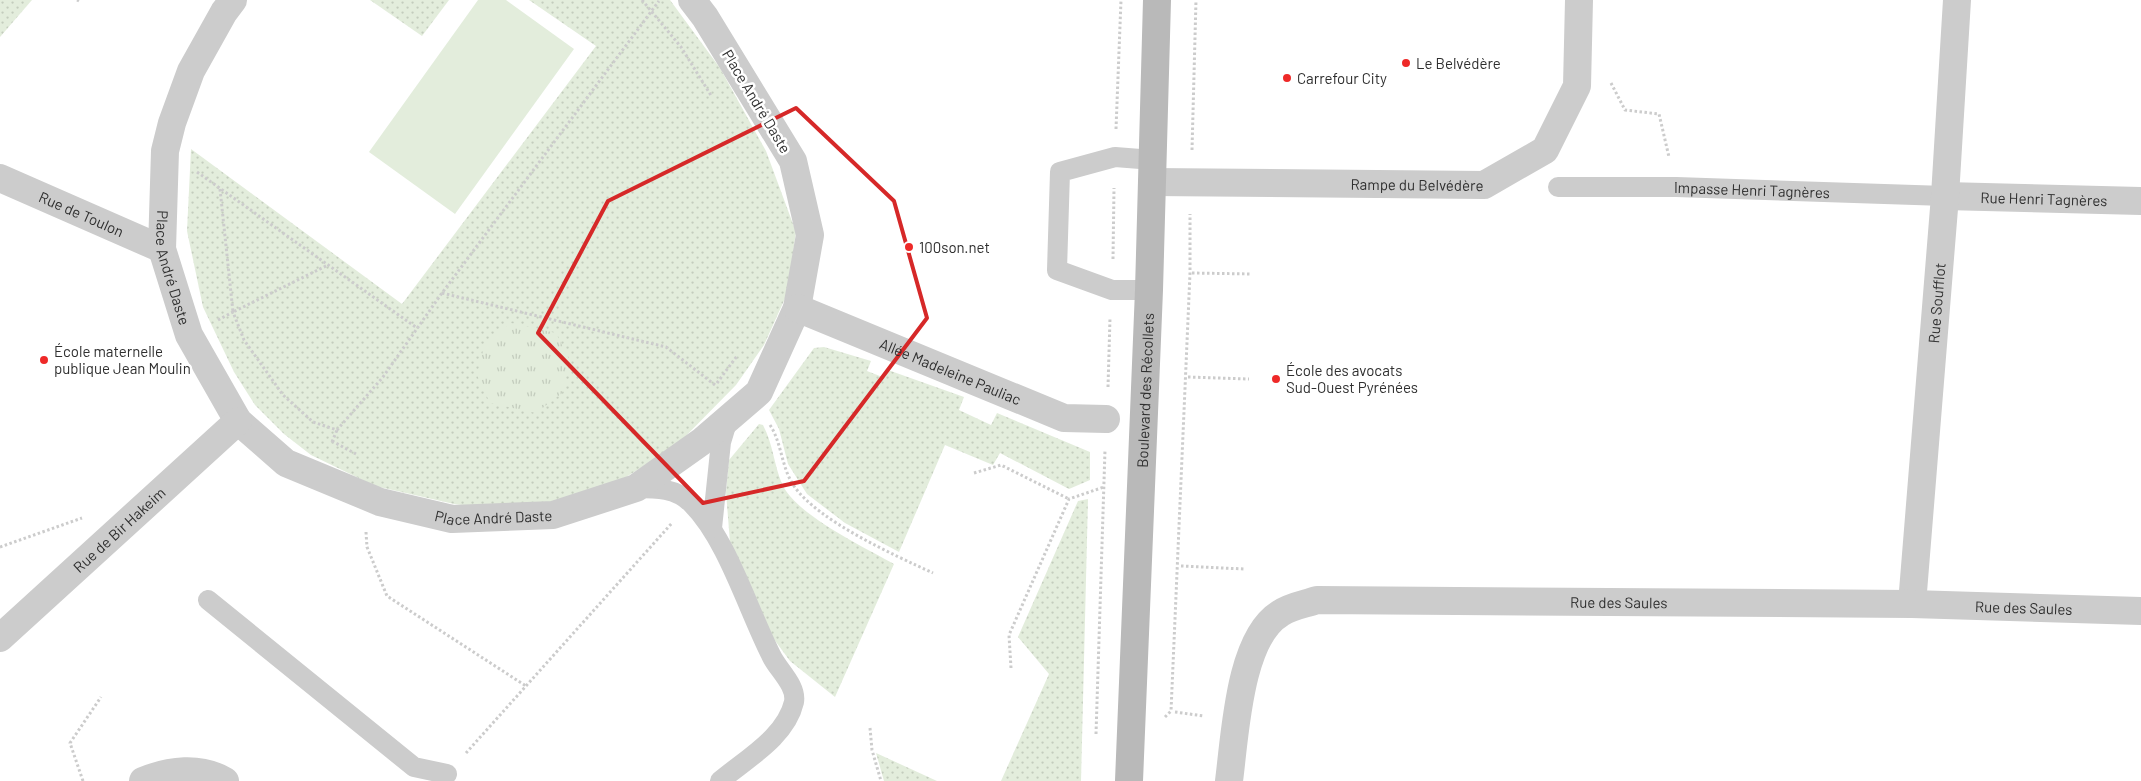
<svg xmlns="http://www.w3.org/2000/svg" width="2141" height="781" viewBox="0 0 2141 781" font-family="Barlow,sans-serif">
  <defs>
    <pattern id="grass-dots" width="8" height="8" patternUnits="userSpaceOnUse" patternTransform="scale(1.25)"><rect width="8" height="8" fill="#e3eddc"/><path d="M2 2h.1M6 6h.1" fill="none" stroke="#c3ccbd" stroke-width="1.8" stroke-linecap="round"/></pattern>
    <pattern id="park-tufts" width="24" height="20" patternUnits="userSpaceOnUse" patternTransform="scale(1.25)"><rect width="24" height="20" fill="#e3eddc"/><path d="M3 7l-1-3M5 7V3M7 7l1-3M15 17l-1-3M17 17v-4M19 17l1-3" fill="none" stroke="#c3ccbd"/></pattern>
  </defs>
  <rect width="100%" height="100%" fill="#fff"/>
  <!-- grass -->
  <g fill="url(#grass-dots)">
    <path d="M 0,0 L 32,0 L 0,37 Z"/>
    <path d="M 370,0 L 449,0 L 422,36 Z"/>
    <path d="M 529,0 L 670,0 L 720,68 L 766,151 L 796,232 L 787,294 L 764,345 L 736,385 L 676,446 L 618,482 L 549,505 L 486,508 L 454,504 L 375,486 L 311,455 L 284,434 L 255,405 L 234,372 L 203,307 L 187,231 L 191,149 L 402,304 L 596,46 Z"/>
    <path d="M 824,347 L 871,361 L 867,371 L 885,378 L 888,370 L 964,397 L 959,410 L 991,425 L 997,413 L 1090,452 L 1090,480 L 1069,489 L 1000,453 L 993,465 L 945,445 L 899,552 L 845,523 L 807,494 L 788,464 L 779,429 L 769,410 L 814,348 Z"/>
    <path d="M 759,424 L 763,425 C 773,444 774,465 782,484 C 796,515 864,547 894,564 L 835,697 L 790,661 L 759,619 L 731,555 L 726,492 L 729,460 Z"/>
    <path d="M 1088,499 L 1081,781 L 1001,781 L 1049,674 L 1018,637 L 1078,501 Z"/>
    <path d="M 876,753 L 937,781 L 884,781 Z"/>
  </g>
  <!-- park -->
  <path fill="url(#park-tufts)" d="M 511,323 L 556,333 L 570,361 L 562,393 L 536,413 L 490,403 L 477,375 L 485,343 Z"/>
  <!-- pitch -->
  <path fill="#e3eddc" d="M 478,0 L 506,0 L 574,49 L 455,214 L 369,152 Z"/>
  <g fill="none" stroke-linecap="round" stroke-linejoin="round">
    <!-- path -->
    <g stroke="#ccc" stroke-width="3" stroke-dasharray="2.5 2.5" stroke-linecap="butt">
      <path d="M 77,0 L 79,1"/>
      <path d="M 642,0 L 681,47 L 712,97"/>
      <path d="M 1611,83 L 1625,110 L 1659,114 L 1669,157"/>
      <path d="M 1116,129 L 1121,0"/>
      <path d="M 1192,150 L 1196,0"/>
      <path d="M 197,172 L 417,328"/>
      <path d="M 220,189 L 233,312 L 328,265"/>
      <path d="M 1113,259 L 1114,188"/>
      <path d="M 1192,273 L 1252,274"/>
      <path d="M 442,293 L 666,347 L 715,385"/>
      <path d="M 218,320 L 233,312 L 244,340 L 283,395 L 313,422 L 337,430 L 383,377 L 442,293 L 659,1"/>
      <path d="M 1188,377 L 1249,379"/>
      <path d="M 717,383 L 737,356"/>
      <path d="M 1108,387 L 1110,318"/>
      <path d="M 770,425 C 782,443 781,467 794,486 C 818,521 894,555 933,573"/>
      <path d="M 332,441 L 356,454"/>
      <path d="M 332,442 L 337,430"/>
      <path d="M 974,473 L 1001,465 L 1069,499"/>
      <path d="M 366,532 L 367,547 L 387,596 L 526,686"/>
      <path d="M 0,547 L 82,518"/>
      <path d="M 1181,566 L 1244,569"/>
      <path d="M 1011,668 L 1009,635 L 1069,499 L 1104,487"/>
      <path d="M 1175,712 L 1204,716"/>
      <path d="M 1165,717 L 1171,711 L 1190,273 L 1190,214"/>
      <path d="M 870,728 L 872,750 L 881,781"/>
      <path d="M 1096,734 L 1105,450"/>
      <path d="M 466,753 L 672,523"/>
      <path d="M 83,781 L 70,743 L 101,697"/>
    </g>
    <!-- service -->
    <g stroke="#ccc" stroke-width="20">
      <path id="s1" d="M 1558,187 L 1676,187 L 1945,196"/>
      <path d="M 1149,290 L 1112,290 L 1057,270 L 1060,172 L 1115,157 L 1153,160"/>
      <path d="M 636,488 C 656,488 677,488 692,504 C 727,539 748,610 771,655 C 777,669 797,685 794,702 C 786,737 746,759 720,781"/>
      <path d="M 712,528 L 721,442 L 728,419"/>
      <path d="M 208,600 L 414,767 L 447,774"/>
    </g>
    <!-- minor -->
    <g stroke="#ccc" stroke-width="28">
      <path id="s2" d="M 233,0 L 224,12 L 191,71 L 172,123 L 165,151 L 162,249 L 189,335 L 238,421 L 286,463 L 380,502 L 452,519 L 553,515 L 636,488 L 701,442 L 759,392 L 797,308 L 810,235 L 793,161 L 705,17 L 692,0"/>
      <path id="s3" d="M 0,178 L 162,249"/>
      <path id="s4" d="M 1152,182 L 1484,185 L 1545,150 L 1577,86 L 1579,0"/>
      <path id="s5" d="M 1945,196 L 2141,201"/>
      <path id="s6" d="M 797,308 L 1064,418 L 1106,419"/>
      <path id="s7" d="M 1912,604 L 1945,196 L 1957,0"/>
      <path id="s8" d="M 0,638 L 238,421"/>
      <path d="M 143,781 C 169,770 200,766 225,781"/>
      <path id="s9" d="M 1229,781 C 1235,736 1239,637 1281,613 C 1291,606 1306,604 1317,600 L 1912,604 L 2141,611"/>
    </g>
    <!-- secondary -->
    <path stroke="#b9b9b9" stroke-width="28" id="s10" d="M 1129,781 L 1149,290 L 1157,0"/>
  </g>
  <!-- marked area -->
  <path fill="none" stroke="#d62828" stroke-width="4" stroke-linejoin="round" d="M 796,108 L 894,201 L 927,318 L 804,481 L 703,503 L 538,333 L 608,201 Z"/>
  <!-- markers -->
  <g fill="#ee2928" stroke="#fff" stroke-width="2">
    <circle cx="1406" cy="63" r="5"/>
    <circle cx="1287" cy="78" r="5"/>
    <circle cx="909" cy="247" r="5"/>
    <circle cx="44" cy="360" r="5"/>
    <circle cx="1276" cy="379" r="5"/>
  </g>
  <g text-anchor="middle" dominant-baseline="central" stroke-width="5" stroke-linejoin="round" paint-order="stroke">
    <!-- poi labels -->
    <g font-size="15" fill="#2f2f2f" stroke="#fff" text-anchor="start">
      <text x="1416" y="63">Le Belvédère</text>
      <text x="1297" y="78">Carrefour City</text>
      <text x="919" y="247">100son.net</text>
      <text x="54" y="351">École maternelle<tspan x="54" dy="17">publique Jean Moulin</tspan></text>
      <text x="1286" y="370">École des avocats<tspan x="1286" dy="17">Sud-Ouest Pyrénées</tspan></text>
    </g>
    <!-- street labels -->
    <g font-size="15" fill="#2f2f2f" stroke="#fff">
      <text transform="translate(757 101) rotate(59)">Place André Daste</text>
      <text stroke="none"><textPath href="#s4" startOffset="265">Rampe du Belvédère</textPath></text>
      <text stroke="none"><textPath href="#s1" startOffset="194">Impasse Henri Tagnères</textPath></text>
      <text stroke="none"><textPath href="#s5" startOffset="99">Rue Henri Tagnères</textPath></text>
      <text stroke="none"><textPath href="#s3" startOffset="89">Rue de Toulon</textPath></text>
      <text stroke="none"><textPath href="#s2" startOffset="285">Place André Daste</textPath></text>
      <text stroke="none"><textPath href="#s7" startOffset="302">Rue Soufflot</textPath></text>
      <text stroke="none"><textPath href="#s6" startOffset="166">Allée Madeleine Pauliac</textPath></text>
      <text stroke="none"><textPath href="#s10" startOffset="391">Boulevard des Récollets</textPath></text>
      <text stroke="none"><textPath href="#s2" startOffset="735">Place André Daste</textPath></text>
      <text stroke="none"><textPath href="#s8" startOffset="161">Rue de Bir Hakeim</textPath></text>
      <text stroke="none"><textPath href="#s9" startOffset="521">Rue des Saules</textPath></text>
      <text stroke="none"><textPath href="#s9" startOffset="926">Rue des Saules</textPath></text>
    </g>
  </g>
</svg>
